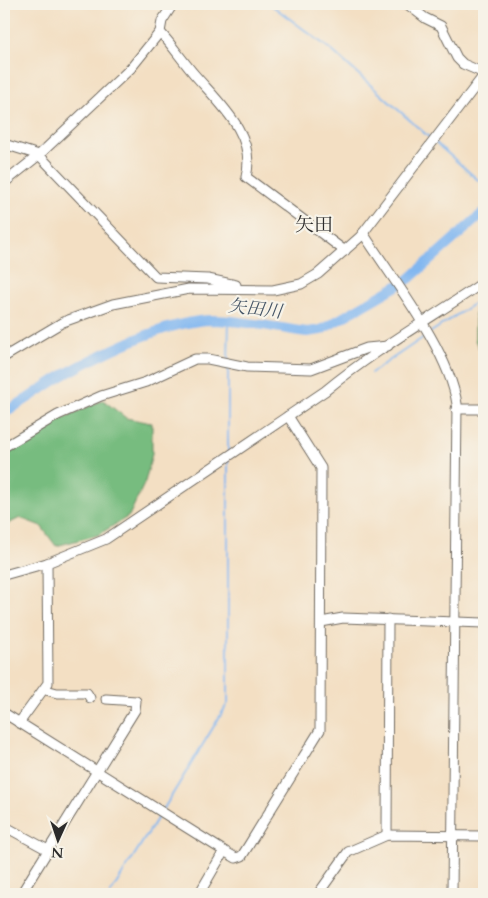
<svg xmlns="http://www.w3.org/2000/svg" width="488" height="898" viewBox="0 0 488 898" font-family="Cardo,'Noto Serif JP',serif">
  <rect width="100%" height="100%" fill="#f7f3e8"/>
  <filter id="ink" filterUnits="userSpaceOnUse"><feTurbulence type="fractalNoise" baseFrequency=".02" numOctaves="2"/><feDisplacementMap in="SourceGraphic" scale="10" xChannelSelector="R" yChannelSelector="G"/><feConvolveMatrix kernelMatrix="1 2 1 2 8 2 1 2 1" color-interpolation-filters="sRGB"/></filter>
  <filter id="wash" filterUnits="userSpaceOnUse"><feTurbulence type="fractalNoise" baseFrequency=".0096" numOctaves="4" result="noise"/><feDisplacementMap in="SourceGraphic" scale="20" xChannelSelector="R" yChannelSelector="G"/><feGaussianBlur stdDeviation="1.12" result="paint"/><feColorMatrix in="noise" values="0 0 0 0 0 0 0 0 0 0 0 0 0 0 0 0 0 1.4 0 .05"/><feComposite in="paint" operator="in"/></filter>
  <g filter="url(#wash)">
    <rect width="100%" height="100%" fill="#f3dfc3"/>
    <!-- forest -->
    <g fill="#77bc7f" stroke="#517455">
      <path d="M 484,302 L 484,359 L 475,340 L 475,308 Z"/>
      <path d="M 103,400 L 126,418 L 152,423 L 152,454 L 145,482 L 129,516 L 98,535 L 56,546 L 41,526 L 20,518 L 4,526 L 4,456 C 31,430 69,416 103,400 Z"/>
    </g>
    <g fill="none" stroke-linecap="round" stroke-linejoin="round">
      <!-- stream -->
      <g stroke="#82b7f0" stroke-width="2">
        <path d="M 270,4 L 330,49 L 431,139"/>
        <path d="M 436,143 L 478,180"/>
        <path d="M 431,332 L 484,297"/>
        <path d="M 228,361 L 229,321"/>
        <path d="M 371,373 L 427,335"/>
        <path d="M 228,453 L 228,365"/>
        <path d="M 163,810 L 228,703 L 228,460"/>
        <path d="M 110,894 L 160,814"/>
      </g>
      <!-- river -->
      <path stroke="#82b7f0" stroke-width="10" d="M 4,412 C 26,402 46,384 69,372 C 107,351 168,321 212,320 C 243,320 276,328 307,332 L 321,330 L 409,279 L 484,212"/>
    </g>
  </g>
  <g filter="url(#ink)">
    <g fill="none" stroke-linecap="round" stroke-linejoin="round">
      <defs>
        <g id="minor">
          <path d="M 407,4 L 425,18 L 441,26 L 457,58 L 463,64 L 484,73"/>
          <path d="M 160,32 C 172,45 182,60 194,74 C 219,103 257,135 246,177 L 345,251"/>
          <path d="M 4,144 L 39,155 L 156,277 L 208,279 L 236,285"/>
          <path d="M 4,183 L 39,155 L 131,68 L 160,32 L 162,21 L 173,4"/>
          <path d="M 363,233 C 393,280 449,350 457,404 L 452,894"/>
          <path d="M 4,357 L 63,322 L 113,304 L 189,289 L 273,290 L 301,284 L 318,274 L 360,237 L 484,75"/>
          <path d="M 456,409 L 484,409"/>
          <path d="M 4,447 L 58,415 L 101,396 L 146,382 L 195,359 L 208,359 L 247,367 L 311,369 L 367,348 L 388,346"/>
          <path d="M 4,575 L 47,563 L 106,539 L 325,391 C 375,350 431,318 484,282"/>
          <path d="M 321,622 L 343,618 L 484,623"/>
          <path d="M 46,690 L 57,693 L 87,693 L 90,698"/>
          <path d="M 4,713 L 224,851 L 236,858 L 242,856 L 320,730 L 321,468 L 288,416"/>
          <path d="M 19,723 L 48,683 L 47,563"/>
          <path d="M 4,826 L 48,850"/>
          <path d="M 387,835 L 388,619"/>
          <path d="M 21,894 L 135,710 L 136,701 L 106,699"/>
          <path d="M 199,894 L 224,851"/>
          <path d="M 318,894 L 348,852 L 387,835 L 484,836"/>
        </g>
      </defs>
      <!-- minor casing -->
      <use href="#minor" stroke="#716a60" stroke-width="11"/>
      <!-- minor -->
      <use href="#minor" stroke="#fff" stroke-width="9"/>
    </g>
  </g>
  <g text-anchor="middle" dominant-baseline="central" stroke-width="4.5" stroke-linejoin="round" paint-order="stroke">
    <!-- water labels -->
    <g font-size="18" font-style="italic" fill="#455566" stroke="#f7f3e8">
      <text transform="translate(255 309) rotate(7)">矢田川</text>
    </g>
    <!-- quarter labels -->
    <g font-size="19" fill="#2b2b2b" stroke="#f7f3e8">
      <text x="314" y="225">矢田</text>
    </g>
  </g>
  <!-- margin -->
  <rect width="488" height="898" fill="none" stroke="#f7f3e8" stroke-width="20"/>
  <!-- north arrow -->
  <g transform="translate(58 840) rotate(183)" stroke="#f7f3e8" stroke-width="4" paint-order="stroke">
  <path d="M0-4L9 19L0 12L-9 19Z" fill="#2b2b2b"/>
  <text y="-8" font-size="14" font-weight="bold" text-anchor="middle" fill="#2b2b2b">N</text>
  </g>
</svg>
